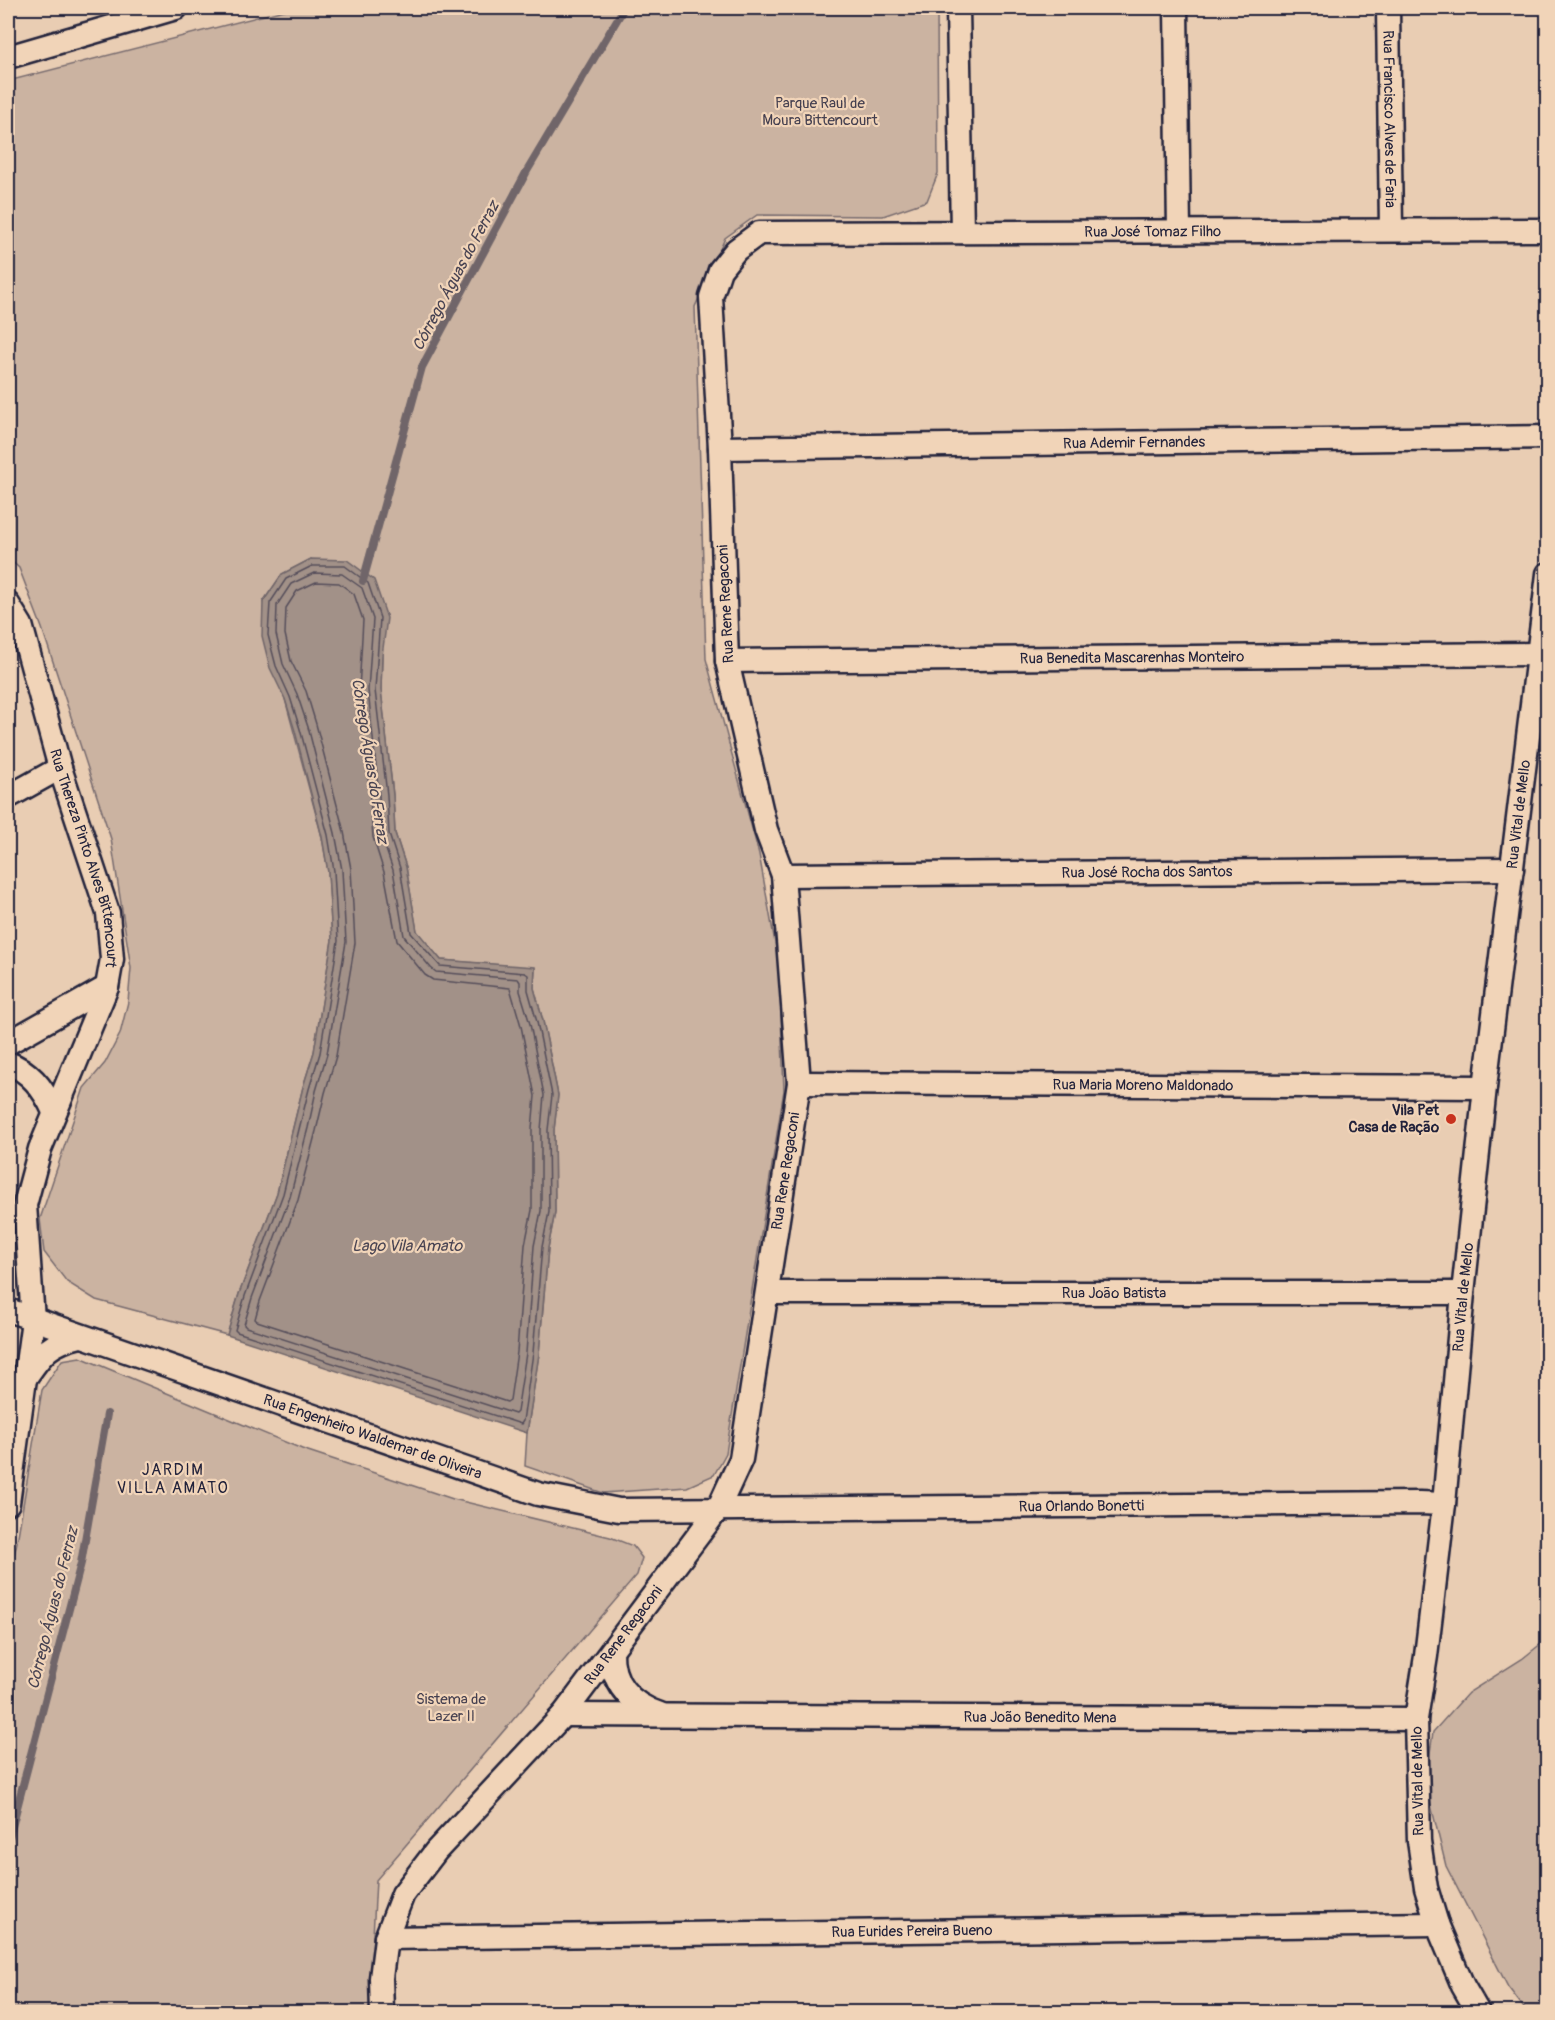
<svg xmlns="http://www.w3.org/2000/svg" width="1555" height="2020" viewBox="0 0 1555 2020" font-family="Pangolin,sans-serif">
  <rect width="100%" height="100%" fill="#e9cdb3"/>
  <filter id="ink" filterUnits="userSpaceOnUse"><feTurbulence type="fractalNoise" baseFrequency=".0167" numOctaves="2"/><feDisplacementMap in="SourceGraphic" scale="12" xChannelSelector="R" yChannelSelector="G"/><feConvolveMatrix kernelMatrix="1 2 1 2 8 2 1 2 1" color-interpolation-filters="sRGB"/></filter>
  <g filter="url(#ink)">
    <!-- green -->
    <g fill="#cbb3a1" stroke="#766a6e" stroke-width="1.5">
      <path d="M 292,8 L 937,8 L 938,173 L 927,201 L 883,216 L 757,215 L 725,238 L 695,307 L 706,659 L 759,854 L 779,965 L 784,1090 L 726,1453 L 714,1475 L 687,1487 L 603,1493 L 525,1466 L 527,1433 L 539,1354 L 548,1248 L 555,1212 L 554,1130 L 558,1095 L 543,1021 L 534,988 L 535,968 L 441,960 L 417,932 L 406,867 L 395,833 L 393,795 L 381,690 L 382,656 L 311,559 L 282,574 L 263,602 L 285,699 L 322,837 L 328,872 L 332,940 L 314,1052 L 303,1087 L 277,1193 L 239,1294 L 227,1335 L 96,1300 L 67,1282 L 44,1252 L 40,1219 L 84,1088 L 105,1063 L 120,1034 L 128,1002 L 131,968 L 111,839 L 42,628 L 19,568 L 8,558 L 8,81 Z"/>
      <path d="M 80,1357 L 302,1449 L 453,1499 L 610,1537 L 633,1546 L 642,1558 L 637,1575 L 376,1880 L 369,2012 L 8,2012 L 8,1583 L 17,1542 L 42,1390 L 62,1360 Z"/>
      <path d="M 1547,1471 L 1548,1549 L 1547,1549 L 1539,1548 Z"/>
      <path d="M 1547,1639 L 1547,2012 L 1527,2012 L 1508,1987 L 1446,1866 L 1430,1801 L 1428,1767 L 1433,1732 L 1468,1693 L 1522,1659 Z"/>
    </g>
    <!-- water -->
    <path fill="#a29188" stroke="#6f6569" stroke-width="1.5" d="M 311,559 L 347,560 L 374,580 L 387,618 L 382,656 L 381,690 L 393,795 L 395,833 L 406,867 L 417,931 L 441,960 L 535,967 L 534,988 L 543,1021 L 558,1095 L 554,1130 L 555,1212 L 548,1248 L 539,1354 L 527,1433 L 227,1335 L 239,1294 L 277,1193 L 303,1087 L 314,1052 L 332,940 L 328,872 L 322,837 L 295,731 L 285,699 L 270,668 L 262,636 L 263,602 L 282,574 Z"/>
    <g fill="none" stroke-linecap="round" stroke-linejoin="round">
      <!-- shore -->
      <g stroke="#554e5a" stroke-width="1.5">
        <path d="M 312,566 L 345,566 L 368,583 L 380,618 L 375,690 L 387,795 L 389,834 L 400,868 L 411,933 L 440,966 L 525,973 L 528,975 L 528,990 L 537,1022 L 552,1095 L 548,1130 L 549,1212 L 542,1247 L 533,1353 L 523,1421 L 521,1424 L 237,1332 L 235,1330 L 245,1296 L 283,1194 L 309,1089 L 320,1053 L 338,941 L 334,871 L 328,835 L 300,729 L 290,697 L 276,666 L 268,635 L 270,603 L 286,579 Z"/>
        <path d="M 314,573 L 342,574 L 362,588 L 373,619 L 368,690 L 379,796 L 381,835 L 393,870 L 404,936 L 431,968 L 436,972 L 518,979 L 520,982 L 520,991 L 530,1024 L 544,1095 L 541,1130 L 541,1211 L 534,1246 L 526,1353 L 517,1412 L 515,1414 L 246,1327 L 244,1325 L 252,1298 L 290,1197 L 308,1128 L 316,1091 L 327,1054 L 346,942 L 342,870 L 335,833 L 308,727 L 297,694 L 283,664 L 276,634 L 277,605 L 291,584 Z"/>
        <path d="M 316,582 L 339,583 L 354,594 L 363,620 L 359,690 L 370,797 L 373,837 L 384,872 L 397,941 L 425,975 L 433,980 L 510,988 L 521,1026 L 535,1096 L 532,1129 L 532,1210 L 525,1245 L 517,1352 L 510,1400 L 507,1402 L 257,1321 L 255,1319 L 260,1301 L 298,1200 L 316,1131 L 325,1093 L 336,1056 L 355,943 L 351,869 L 344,832 L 316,724 L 306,691 L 291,661 L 285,634 L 286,608 L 297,591 Z"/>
      </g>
      <!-- stream -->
      <g stroke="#6f6569" stroke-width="8">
        <path d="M 363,581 L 422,367 L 527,171 L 624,8"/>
        <path d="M 8,1842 L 81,1563 L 107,1414"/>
      </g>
      <defs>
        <g id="minor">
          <path d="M 958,8 L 962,232"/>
          <path d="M 1176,8 L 1179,231"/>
          <path id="s1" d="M 1388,8 L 1391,229"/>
          <path d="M 8,57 L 176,8"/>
          <path id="s2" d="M 720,448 L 1548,437"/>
          <path id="s3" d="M 8,604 L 21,625 L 60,768 L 108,913 L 112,959 L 107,987 L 40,1149 L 25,1205 L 33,1320 L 8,1503"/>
          <path id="s4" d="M 727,661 L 1538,654"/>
          <path d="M 8,797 L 60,768"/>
          <path id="s5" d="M 783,875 L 1512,869"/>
          <path d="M 8,1043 L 107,987"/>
          <path d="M 8,1063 C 30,1071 45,1091 54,1112"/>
          <path id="s6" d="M 799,1083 L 1485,1087"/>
          <path id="s7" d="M 768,1293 L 1463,1293"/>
          <path id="s8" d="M 8,1310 L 538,1494 L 619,1510 L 1420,1503 L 1444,1504"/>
          <path d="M 26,1377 C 43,1352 50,1343 80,1336"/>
          <path d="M 612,1651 C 611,1683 630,1704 660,1714"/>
          <path id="s9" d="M 563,1715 L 1416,1719"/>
          <path id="s10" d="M 386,1938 L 1437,1924"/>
          <path id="s11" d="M 382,2012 L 381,1978 L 386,1938 L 403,1894 L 436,1851 L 563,1715 L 718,1509 L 741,1459 L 799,1083 L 783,875 L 766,830 L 727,661 L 720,448 L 711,297 L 720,270 L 736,250 L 759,233 L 1548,230"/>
          <path id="s12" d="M 1478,2012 L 1463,1986 L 1437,1924 L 1426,1888 L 1419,1841 L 1416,1719 L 1426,1656 L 1444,1504 L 1463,1293 L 1485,1087 L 1548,574"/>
        </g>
      </defs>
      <!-- minor casing -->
      <use href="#minor" stroke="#22223b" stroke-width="27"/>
      <!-- minor -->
      <use href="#minor" stroke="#f1d4b8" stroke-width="22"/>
    </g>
  </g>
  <!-- markers -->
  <circle fill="#c8321e" stroke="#f1d4b8" stroke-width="2" cx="1451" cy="1119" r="6"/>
  <g text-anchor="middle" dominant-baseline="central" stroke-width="4.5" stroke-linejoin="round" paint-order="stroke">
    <!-- park labels -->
    <g font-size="15" fill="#443f4f" stroke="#f1d4b8">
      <text x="820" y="103">Parque Raul de<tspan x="820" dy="17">Moura Bittencourt</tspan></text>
      <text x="451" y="1699">Sistema de<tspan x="451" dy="17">Lazer II</tspan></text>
    </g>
    <!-- street labels -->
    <g font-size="15" fill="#22223b" stroke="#f1d4b8">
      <text stroke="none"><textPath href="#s1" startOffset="111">Rua Francisco Alves de Faria</textPath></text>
      <text stroke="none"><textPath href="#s11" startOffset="2326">Rua José Tomaz Filho</textPath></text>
      <text stroke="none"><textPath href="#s2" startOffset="414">Rua Ademir Fernandes</textPath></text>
      <text transform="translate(726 604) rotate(-93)">Rua Rene Regaconi</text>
      <text stroke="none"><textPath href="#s4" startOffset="405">Rua Benedita Mascarenhas Monteiro</textPath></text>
      <text stroke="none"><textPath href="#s12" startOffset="1215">Rua Vital de Mello</textPath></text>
      <text stroke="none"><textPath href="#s3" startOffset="267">Rua Thereza Pinto Alves Bittencourt</textPath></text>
      <text stroke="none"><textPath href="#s5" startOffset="364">Rua José Rocha dos Santos</textPath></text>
      <text stroke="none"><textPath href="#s6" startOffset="344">Rua Maria Moreno Maldonado</textPath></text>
      <text stroke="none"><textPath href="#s11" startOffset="966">Rua Rene Regaconi</textPath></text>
      <text stroke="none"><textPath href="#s7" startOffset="346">Rua João Batista</textPath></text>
      <text stroke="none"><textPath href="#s12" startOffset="729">Rua Vital de Mello</textPath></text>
      <text stroke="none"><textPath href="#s8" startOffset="386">Rua Engenheiro Waldemar de Oliveira</textPath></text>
      <text stroke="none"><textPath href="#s8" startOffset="1106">Rua Orlando Bonetti</textPath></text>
      <text stroke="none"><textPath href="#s11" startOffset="462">Rua Rene Regaconi</textPath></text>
      <text stroke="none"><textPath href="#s9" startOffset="477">Rua João Benedito Mena</textPath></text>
      <text transform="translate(1418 1781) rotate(-91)">Rua Vital de Mello</text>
      <text stroke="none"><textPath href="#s10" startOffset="526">Rua Eurides Pereira Bueno</textPath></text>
    </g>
    <!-- poi labels -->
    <g font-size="15" font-weight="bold" fill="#22223b" stroke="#f1d4b8" text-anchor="end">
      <text x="1439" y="1110">Vila Pet<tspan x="1439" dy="17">Casa de Ração</tspan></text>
    </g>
    <!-- water labels -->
    <g font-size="16" font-style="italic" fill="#484352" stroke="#f1d4b8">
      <text transform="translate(456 276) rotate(-62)">Córrego Águas do Ferraz</text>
      <text transform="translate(370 761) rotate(81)">Córrego Águas do Ferraz</text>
      <text x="407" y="1246">Lago Vila Amato</text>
      <text transform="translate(53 1608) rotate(-76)">Córrego Águas do Ferraz</text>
    </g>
    <!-- neighbourhood labels -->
    <g font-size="16" letter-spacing="1.5" fill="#22223b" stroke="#f1d4b8">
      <text x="173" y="1470">JARDIM<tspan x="173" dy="18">VILLA AMATO</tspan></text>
    </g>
  </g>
  <!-- margin -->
  <rect width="1555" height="2020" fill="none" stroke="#f1d4b8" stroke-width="30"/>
  <rect x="15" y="15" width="1525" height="1990" fill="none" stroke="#22223b" stroke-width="2" filter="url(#ink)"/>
</svg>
